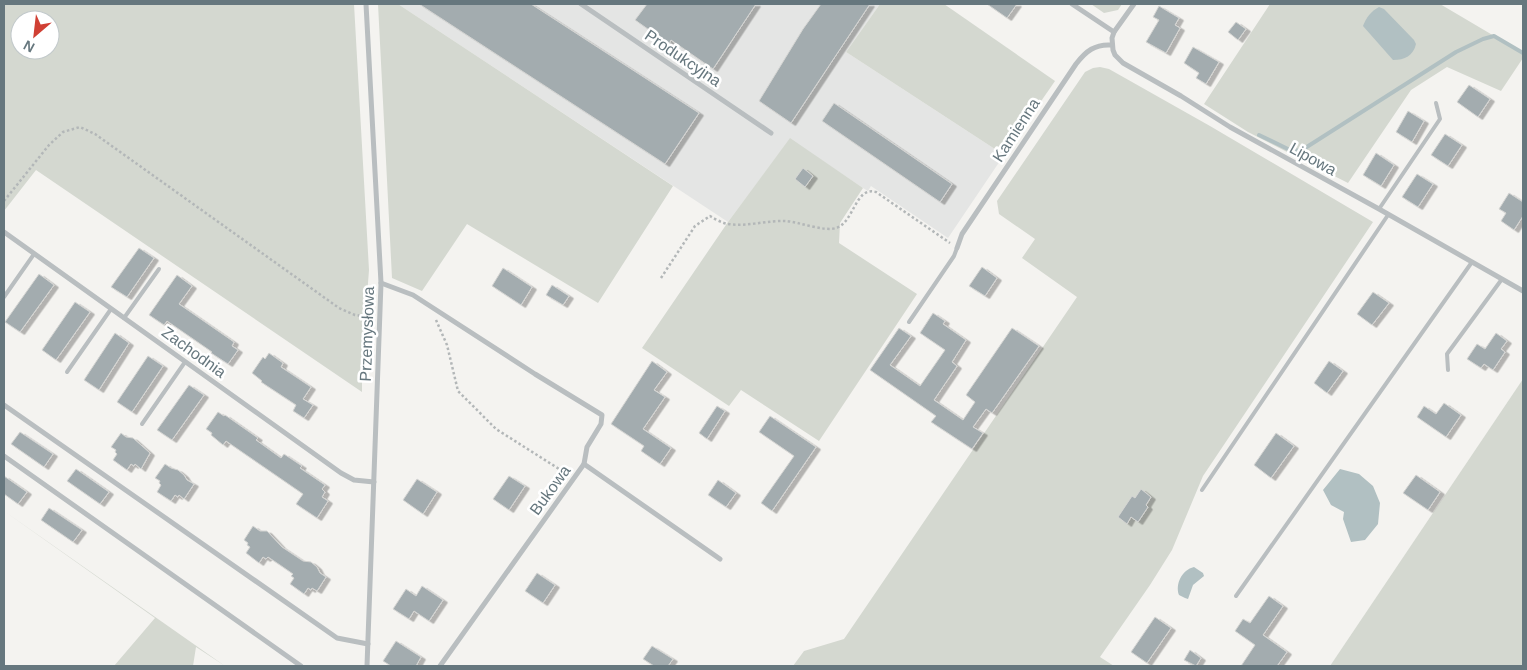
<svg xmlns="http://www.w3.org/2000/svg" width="1527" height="670" viewBox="0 0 1527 670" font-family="Arial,sans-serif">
  <defs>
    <filter id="shadow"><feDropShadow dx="4.5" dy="2.5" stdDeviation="0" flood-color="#0004"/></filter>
  </defs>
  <rect width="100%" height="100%" fill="#f4f3f0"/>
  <!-- built -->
  <path fill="#e4e5e4" d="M 398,4 L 880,4 L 846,52 L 1004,155 L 948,238 L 871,186 L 868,191 L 863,188 L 790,139 L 728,222 Z"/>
  <!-- green -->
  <g fill="#d4d8d0" fill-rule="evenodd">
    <path d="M 4,4 L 354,4 L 369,270 L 362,361 L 362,392 L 36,170 L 4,211 ZM 20,20 L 50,20 L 50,50 L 20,50 Z"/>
    <path d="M 378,4 L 398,4 L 673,186 L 598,303 L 467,224 L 422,291 L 392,278 Z"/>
    <path d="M 880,4 L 944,4 L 1055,81 L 1004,155 L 846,52 Z"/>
    <path d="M 1091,4 L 1122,4 L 1118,10 L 1104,13 Z"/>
    <path d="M 1270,4 L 1440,4 L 1523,53 L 1523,58 L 1501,91 L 1447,67 L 1411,90 L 1348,183 L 1248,132 L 1204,104 Z"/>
    <path d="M 1100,67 L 1109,69 L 1210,126 L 1373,222 L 1203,476 L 1172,550 L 1150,585 L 1100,657 L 1114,666 L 793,666 L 804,651 L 844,639 L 1077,297 L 1022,258 L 1035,239 L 999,214 L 997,201 L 1085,72 L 1093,68 Z"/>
    <path d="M 790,138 L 863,188 L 840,223 L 839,243 L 917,294 L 819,441 L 741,390 L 729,406 L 642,348 L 728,222 Z"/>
    <path d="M 1523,379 L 1523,666 L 1330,666 Z"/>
    <path d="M 4,511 L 225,666 L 196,647 L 193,666 L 114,666 L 155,618 Z"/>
  </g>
  <!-- water -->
  <g fill="#b1c0c2">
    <path d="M 1379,7 L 1384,9 L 1414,40 L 1416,44 C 1413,56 1405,60 1393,60 L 1363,26 C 1366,18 1371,11 1379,7 Z"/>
    <path d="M 1340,469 L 1359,474 L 1373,486 L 1380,503 L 1378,524 L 1365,540 L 1351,542 L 1343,519 L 1344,512 L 1331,505 L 1323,490 Z"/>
    <path d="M 1194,567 L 1203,573 L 1204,576 L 1193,585 L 1188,599 L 1185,598 L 1179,595 C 1175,584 1182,570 1194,567 Z"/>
  </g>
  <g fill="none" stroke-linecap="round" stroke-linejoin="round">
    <!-- stream -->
    <path stroke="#b1c0c2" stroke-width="4" d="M 1259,135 L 1292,151 L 1302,150 L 1456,52 L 1483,39 L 1494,36 L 1523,53"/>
  </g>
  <!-- building -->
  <g fill="#a3acaf" stroke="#d5d5d3" filter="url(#shadow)">
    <path d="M 419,4 L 531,4 L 699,113 L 665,164 Z"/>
    <path d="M 647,4 L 756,4 L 713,69 L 671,40 L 669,44 L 635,20 Z"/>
    <path d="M 821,4 L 870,4 L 791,123 L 759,101 L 803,29 Z"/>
    <path d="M 987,4 L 1017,4 L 1007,18 Z"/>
    <path d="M 1159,6 L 1179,18 L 1175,25 L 1180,28 L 1166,53 L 1146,42 L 1159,20 L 1153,17 Z"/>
    <path d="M 1236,22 L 1246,29 L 1238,40 L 1228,32 Z"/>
    <path d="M 1193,47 L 1219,62 L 1206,84 L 1196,78 L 1199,73 L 1184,63 Z"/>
    <path d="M 1469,85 L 1490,99 L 1478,117 L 1457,102 Z"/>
    <path d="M 834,103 L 952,184 L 940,202 L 822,121 Z"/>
    <path d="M 1408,111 L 1424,121 L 1412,142 L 1396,132 Z"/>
    <path d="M 1445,134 L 1462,145 L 1448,166 L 1431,155 Z"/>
    <path d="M 1376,153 L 1394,165 L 1381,186 L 1363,175 Z"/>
    <path d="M 803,168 L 813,176 L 805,187 L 795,179 Z"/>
    <path d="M 1417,174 L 1433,184 L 1418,207 L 1402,197 Z"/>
    <path d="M 1509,193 L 1523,202 L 1523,216 L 1514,230 L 1501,221 L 1506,213 L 1499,209 Z"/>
    <path d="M 139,248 L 154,258 L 127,297 L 111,287 Z"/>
    <path d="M 982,267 L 997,278 L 985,296 L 969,286 Z"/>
    <path d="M 503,268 L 532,287 L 521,305 L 492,286 Z"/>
    <path d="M 39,274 L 54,285 L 20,332 L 5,322 Z"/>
    <path d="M 177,275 L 192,286 L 179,304 L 234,342 L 232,346 L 238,350 L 228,364 L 211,353 L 212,352 L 167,321 L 164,325 L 149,315 Z"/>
    <path d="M 552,285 L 569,296 L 563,305 L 546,295 Z"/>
    <path d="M 1373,292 L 1389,303 L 1372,325 L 1357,314 Z"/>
    <path d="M 75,302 L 90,312 L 56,360 L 42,350 Z"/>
    <path d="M 933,313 L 945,321 L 943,324 L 966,340 L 952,362 L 957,366 L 934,400 L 963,420 L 975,402 L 966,395 L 1012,328 L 1039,346 L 992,413 L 986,409 L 973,427 L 983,433 L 972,449 L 931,422 L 936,416 L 870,370 L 899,328 L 911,336 L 890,365 L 920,386 L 945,350 L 920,333 Z"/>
    <path d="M 115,333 L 129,343 L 99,390 L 84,380 Z"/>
    <path d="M 1496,333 L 1507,341 L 1501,349 L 1505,352 L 1493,370 L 1484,364 L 1481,368 L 1467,359 L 1477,344 L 1485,349 Z"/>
    <path d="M 269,353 L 283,363 L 281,367 L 311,387 L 303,399 L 313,405 L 304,418 L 293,411 L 296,405 L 261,382 L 262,381 L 252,373 L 263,357 L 265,359 Z"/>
    <path d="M 148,356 L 163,366 L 132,412 L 117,402 Z"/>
    <path d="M 652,361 L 667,372 L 654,390 L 665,397 L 643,429 L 671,448 L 660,464 L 641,451 L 644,446 L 611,424 Z"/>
    <path d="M 1329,361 L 1343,371 L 1327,393 L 1314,383 Z"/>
    <path d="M 189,385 L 204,395 L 172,440 L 157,430 Z"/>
    <path d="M 1444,403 L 1461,415 L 1446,437 L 1417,417 L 1424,406 L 1436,414 Z"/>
    <path d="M 717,406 L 725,411 L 707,439 L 699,433 Z"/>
    <path d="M 218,412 L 224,416 L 225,415 L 258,438 L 256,440 L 281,458 L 284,454 L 302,466 L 300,468 L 325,485 L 322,489 L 325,492 L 322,497 L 328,501 L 317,518 L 296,504 L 303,494 L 226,441 L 223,445 L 211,435 L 212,433 L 206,429 Z"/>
    <path d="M 770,416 L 816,447 L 772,511 L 761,503 L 794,456 L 759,432 Z"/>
    <path d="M 20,432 L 53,454 L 44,467 L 11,444 Z"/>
    <path d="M 121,433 L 126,437 L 133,438 L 150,453 L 141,469 L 135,464 L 134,466 L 131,464 L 127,470 L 113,460 L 117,454 L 115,452 L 116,450 L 111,447 Z"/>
    <path d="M 1276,433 L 1294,446 L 1271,478 L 1254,465 Z"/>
    <path d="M 165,464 L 171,468 L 178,470 L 184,475 L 187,480 L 194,484 L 184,499 L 179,495 L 178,497 L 175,495 L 171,501 L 157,492 L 161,485 L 159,483 L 160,481 L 155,478 Z"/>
    <path d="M 76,469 L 109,492 L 100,504 L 67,481 Z"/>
    <path d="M 1416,475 L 1440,492 L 1428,510 L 1403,493 Z"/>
    <path d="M 4,476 L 27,492 L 18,504 L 4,494 Z"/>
    <path d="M 509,476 L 525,486 L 509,510 L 493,499 Z"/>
    <path d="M 417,479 L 437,492 L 423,514 L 403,500 Z"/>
    <path d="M 718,480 L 736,493 L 726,507 L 708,495 Z"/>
    <path d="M 1141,489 L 1151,497 L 1146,505 L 1148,507 L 1138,522 L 1131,517 L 1127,524 L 1118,517 L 1132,496 L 1135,498 Z"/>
    <path d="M 49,508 L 82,530 L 73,542 L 41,520 Z"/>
    <path d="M 253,526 L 260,531 L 267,531 L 282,547 L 303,561 L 311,562 L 317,567 L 320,573 L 326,577 L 317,591 L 312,588 L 311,590 L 308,588 L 304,594 L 290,584 L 294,578 L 291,576 L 293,574 L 280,565 L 268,557 L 266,559 L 263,557 L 259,563 L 246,553 L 250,547 L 247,545 L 248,543 L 244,540 Z"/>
    <path d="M 537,573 L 555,585 L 543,603 L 525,591 Z"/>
    <path d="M 422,586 L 443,600 L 429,621 L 414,611 L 409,619 L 393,609 L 406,589 L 416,596 Z"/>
    <path d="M 1269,596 L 1283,606 L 1263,635 L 1287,652 L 1277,666 L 1241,666 L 1255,645 L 1235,631 L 1243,619 L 1250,623 Z"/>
    <path d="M 1155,617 L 1171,628 L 1147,663 L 1131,652 Z"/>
    <path d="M 396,641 L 421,657 L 416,666 L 391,666 L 383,661 Z"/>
    <path d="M 652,646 L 673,659 L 668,666 L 654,666 L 643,659 Z"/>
    <path d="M 1190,650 L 1201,658 L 1196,666 L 1184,660 Z"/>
  </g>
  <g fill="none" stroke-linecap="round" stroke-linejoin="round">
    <!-- path -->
    <g stroke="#b3b7b8" stroke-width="2.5" stroke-dasharray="2.5 2.5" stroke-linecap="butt">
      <path d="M 4,201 L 49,145 L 63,132 L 80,127 L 95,134 L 339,308 L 355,315 L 371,317"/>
      <path d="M 661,278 L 695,226 L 710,216 C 715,219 722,223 728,224 C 747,227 768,220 786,221 C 799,222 825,232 836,228 C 854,223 855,186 876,192 L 950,243"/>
      <path d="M 436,320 L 447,345 L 458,391 L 496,429 L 567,474"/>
    </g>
    <!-- service -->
    <g stroke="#b9bec0" stroke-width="4">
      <path d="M 1379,209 L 1440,119 L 1436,103"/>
      <path d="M 4,297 L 34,254"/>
      <path d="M 124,318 L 159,269"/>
      <path d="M 909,322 L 954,256 L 957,248"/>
      <path d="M 1448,370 L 1447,354 L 1502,279"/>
      <path d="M 67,372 L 111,309"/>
      <path d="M 142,424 L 185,362"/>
      <path d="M 1202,490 L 1388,215"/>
      <path d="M 1236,596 L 1472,262"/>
    </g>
    <!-- minor -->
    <g stroke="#b9bec0" stroke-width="5">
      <path d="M 366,4 L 381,283 L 367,666"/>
      <path d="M 581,4 L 771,133"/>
      <path d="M 1072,4 L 1114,32"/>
      <path d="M 1134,4 L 1114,32 L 1112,38 L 1113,50 L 1115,55 L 1123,63 L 1181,96 L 1230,127 L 1379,209 L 1523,291"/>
      <path d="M 4,232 L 341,473 L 354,480 L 374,482"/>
      <path d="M 957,248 L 962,234 L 1076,64 C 1086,51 1095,44 1111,45"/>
      <path d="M 381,283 L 413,295 L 535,374 L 602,415 L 601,424 L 587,447 L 584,464"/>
      <path d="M 4,405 L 337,638 L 368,644"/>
      <path d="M 4,456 L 301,666"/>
      <path d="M 440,666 L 584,464 L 720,559"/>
    </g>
  </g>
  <g text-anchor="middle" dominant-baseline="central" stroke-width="5" stroke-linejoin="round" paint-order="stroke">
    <!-- street labels -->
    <g font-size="16" fill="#66777e" stroke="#fff">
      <text transform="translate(683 58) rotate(34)">Produkcyjna</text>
      <text transform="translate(1016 130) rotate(-57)">Kamienna</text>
      <text transform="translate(1313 159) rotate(29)">Lipowa</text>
      <text transform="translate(367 334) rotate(-88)">Przemysłowa</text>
      <text transform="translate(194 352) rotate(36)">Zachodnia</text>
      <text transform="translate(550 490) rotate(-54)">Bukowa</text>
    </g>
  </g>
  <!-- border -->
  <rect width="1527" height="670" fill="none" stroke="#66777e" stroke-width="10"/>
  <!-- north arrow -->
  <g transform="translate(35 35) rotate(208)"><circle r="24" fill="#ffffff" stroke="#c2c9cb"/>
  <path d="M0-4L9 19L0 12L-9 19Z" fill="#d04034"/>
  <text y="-8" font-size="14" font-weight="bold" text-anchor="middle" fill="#66777e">N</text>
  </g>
</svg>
